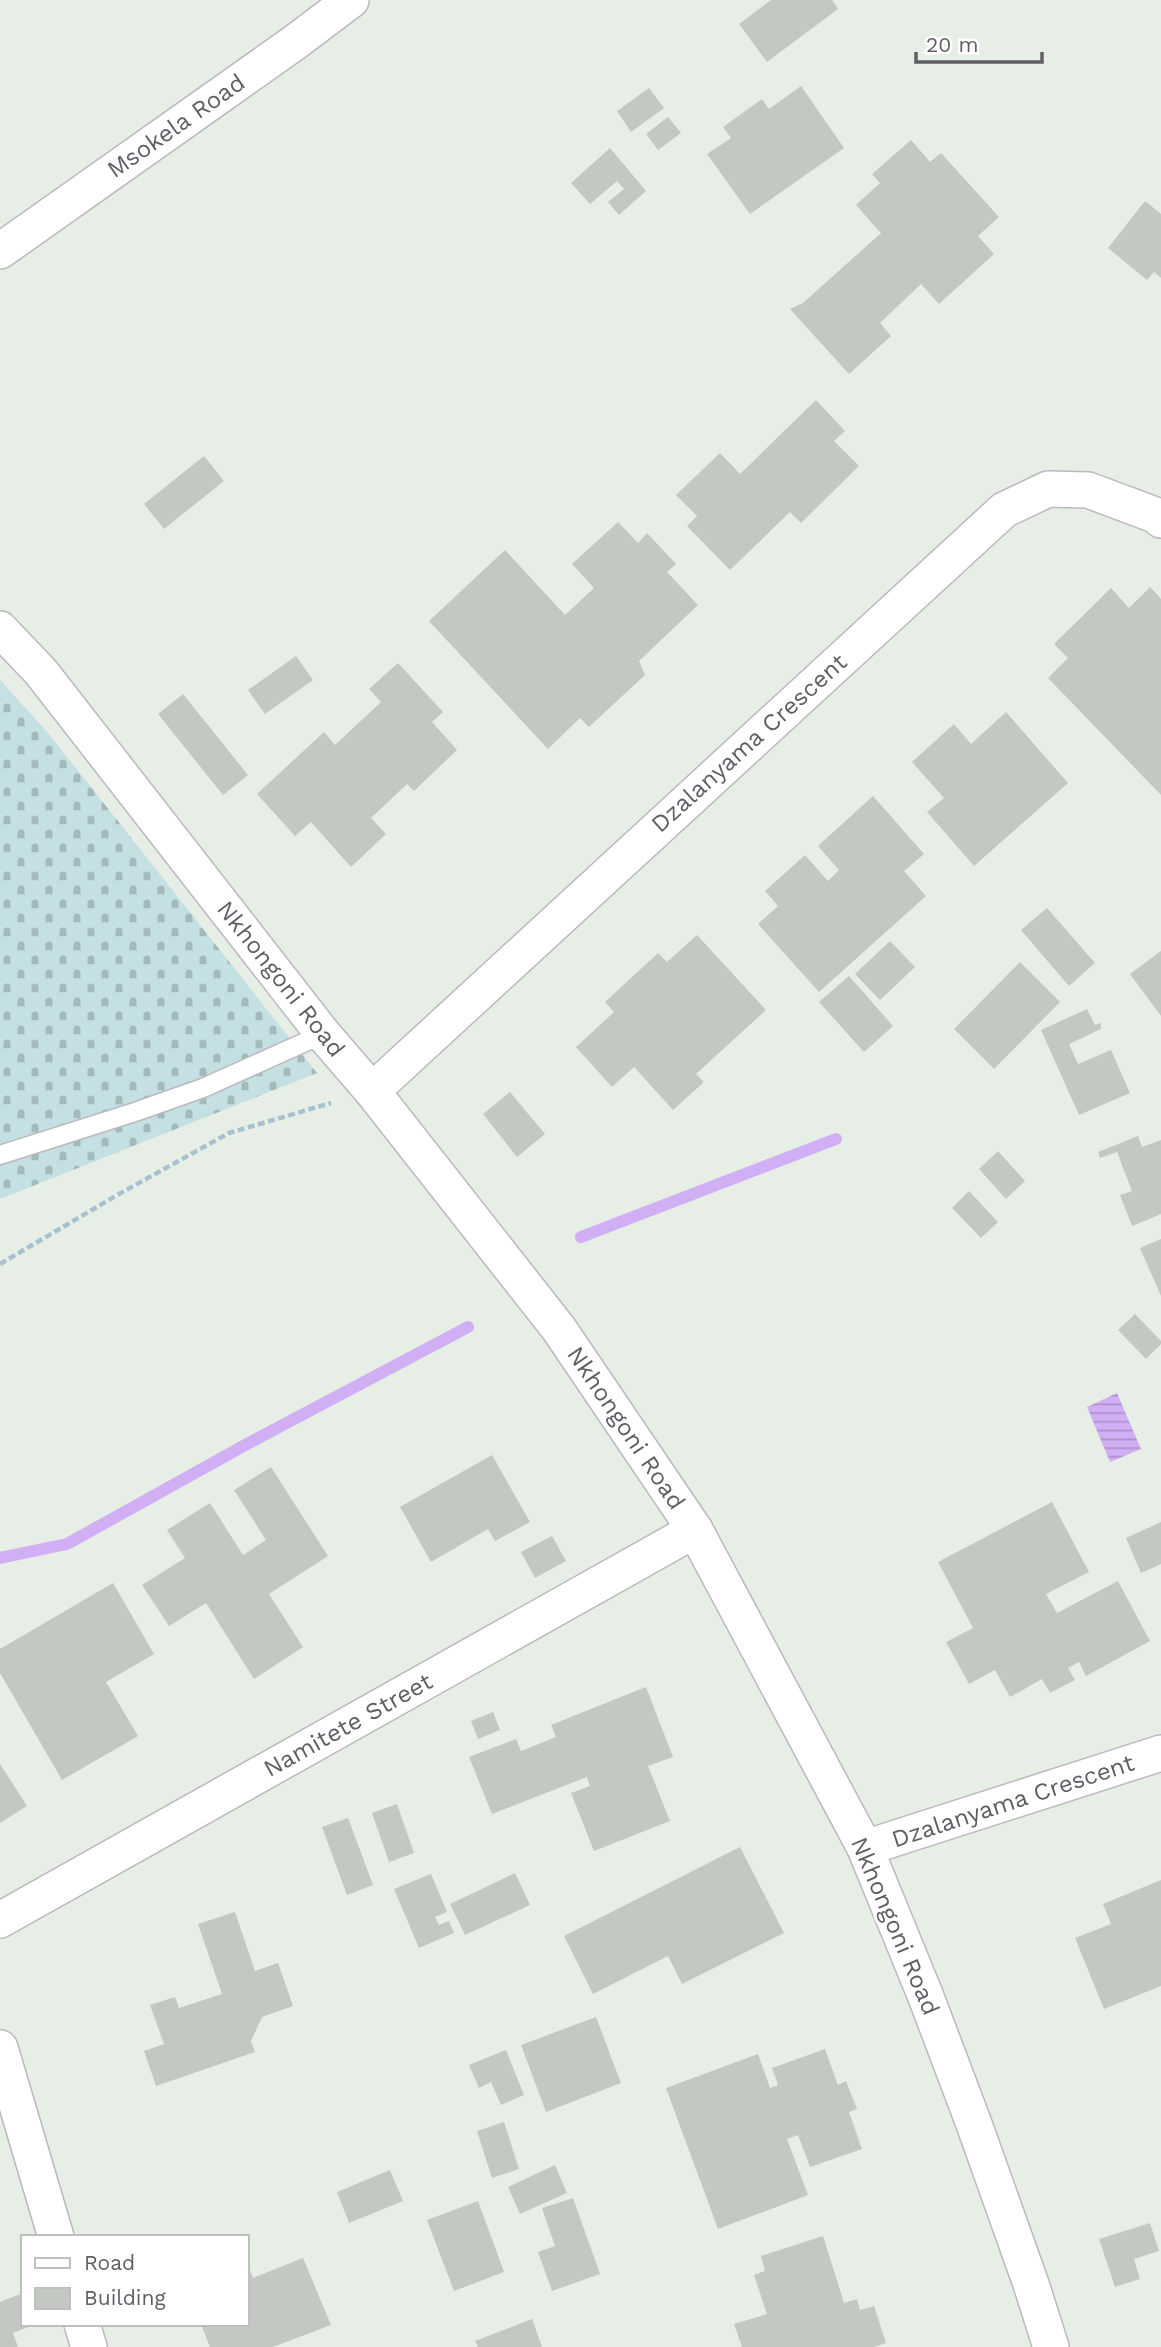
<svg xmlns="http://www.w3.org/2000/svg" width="1161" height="2347" viewBox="0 0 1161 2347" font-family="'Work Sans',sans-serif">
  <defs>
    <pattern id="cemetery-stones" width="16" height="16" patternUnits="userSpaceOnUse" patternTransform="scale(1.75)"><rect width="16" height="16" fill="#c5e0e2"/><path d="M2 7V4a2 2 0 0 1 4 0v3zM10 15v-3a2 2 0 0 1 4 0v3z" fill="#a3b9bb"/></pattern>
    <pattern id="water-rules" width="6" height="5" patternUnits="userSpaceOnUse" patternTransform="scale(1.75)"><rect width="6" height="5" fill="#d1aff4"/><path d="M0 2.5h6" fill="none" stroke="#ad92c9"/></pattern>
  </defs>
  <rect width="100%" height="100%" fill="#e7eee6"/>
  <!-- cemetery -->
  <path fill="url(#cemetery-stones)" d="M 0,680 L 49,734 L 317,1073 L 0,1199 Z"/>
  <!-- water -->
  <path fill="url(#water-rules)" d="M 1117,1393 L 1141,1449 L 1110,1462 L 1087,1407 Z"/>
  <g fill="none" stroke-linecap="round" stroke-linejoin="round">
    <!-- stream -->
    <g stroke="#d1aff4" stroke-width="12">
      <path d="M 581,1237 L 836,1139"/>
      <path d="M 0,1558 L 67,1544 L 247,1444 L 468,1327"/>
    </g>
  </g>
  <!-- building -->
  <g fill="#c3c9c2">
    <path d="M 771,0 L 832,0 L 838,9 L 767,62 L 739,24 Z"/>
    <path d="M 801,86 L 844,148 L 750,214 L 707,154 L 731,138 L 723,127 L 762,99 L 769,109 Z"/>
    <path d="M 649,88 L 664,108 L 631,132 L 617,111 Z"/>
    <path d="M 668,117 L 681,133 L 658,150 L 646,134 Z"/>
    <path d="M 911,140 L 930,162 L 941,153 L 999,217 L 978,236 L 994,254 L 939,304 L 921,284 L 880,323 L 891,336 L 849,374 L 790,309 L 803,303 L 881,233 L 856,205 L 880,183 L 872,174 Z"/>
    <path d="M 610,148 L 646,191 L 619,215 L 608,202 L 624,189 L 617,181 L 590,204 L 571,183 Z"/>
    <path d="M 1145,201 L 1161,214 L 1161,278 L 1154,272 L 1147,280 L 1108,248 Z"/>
    <path d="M 816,400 L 845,431 L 834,441 L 859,466 L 801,523 L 790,512 L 730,570 L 687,526 L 697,516 L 676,495 L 720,453 L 740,474 Z"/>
    <path d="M 204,456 L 224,481 L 164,529 L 144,504 Z"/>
    <path d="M 618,522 L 638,543 L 647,533 L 676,564 L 667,572 L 698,605 L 639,661 L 645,675 L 589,727 L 580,718 L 548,749 L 429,621 L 505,550 L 565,615 L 594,588 L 572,564 Z"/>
    <path d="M 1150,587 L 1161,599 L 1161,795 L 1048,678 L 1068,658 L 1054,644 L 1111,588 L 1129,608 Z"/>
    <path d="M 296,656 L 313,680 L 265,714 L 248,690 Z"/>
    <path d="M 398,663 L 443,712 L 432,722 L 457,750 L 414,791 L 407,784 L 371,818 L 386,834 L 351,867 L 311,822 L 295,836 L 257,794 L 324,732 L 335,745 L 381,702 L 369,689 Z"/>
    <path d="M 183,694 L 248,775 L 223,795 L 158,714 Z"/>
    <path d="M 1006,712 L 1068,783 L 974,866 L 927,812 L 944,798 L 912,762 L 954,724 L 971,744 Z"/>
    <path d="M 873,796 L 924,854 L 904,871 L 926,896 L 819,992 L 758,924 L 778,906 L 765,891 L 805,855 L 828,881 L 839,870 L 818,846 Z"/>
    <path d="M 1047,908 L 1095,963 L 1069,986 L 1021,930 Z"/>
    <path d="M 697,935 L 766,1010 L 696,1074 L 704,1082 L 673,1110 L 634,1067 L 612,1087 L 576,1047 L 614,1012 L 605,1002 L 658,953 L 667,962 Z"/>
    <path d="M 890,941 L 915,967 L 880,1000 L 855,974 Z"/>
    <path d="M 1161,951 L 1161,1016 L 1130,974 Z"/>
    <path d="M 1020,962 L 1060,1002 L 994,1069 L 954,1029 Z"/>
    <path d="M 849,976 L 893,1026 L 864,1052 L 819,1002 Z"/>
    <path d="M 1087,1009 L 1095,1025 L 1101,1023 L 1101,1029 L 1069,1044 L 1078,1064 L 1111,1050 L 1130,1093 L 1079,1115 L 1041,1030 Z"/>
    <path d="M 510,1092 L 545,1134 L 517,1157 L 483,1114 Z"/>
    <path d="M 1138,1136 L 1142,1147 L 1161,1140 L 1161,1214 L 1132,1226 L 1120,1195 L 1132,1191 L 1117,1152 L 1100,1158 L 1098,1152 Z"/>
    <path d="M 998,1151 L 1025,1181 L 1006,1199 L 979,1169 Z"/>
    <path d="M 969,1191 L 998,1222 L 981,1238 L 952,1208 Z"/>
    <path d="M 1161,1239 L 1161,1296 L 1140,1248 Z"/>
    <path d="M 1135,1314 L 1161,1341 L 1161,1344 L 1146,1359 L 1118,1330 Z"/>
    <path d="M 492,1455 L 530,1522 L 495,1541 L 488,1529 L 431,1562 L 400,1507 Z"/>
    <path d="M 271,1467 L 328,1556 L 269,1594 L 303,1647 L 254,1679 L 206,1603 L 169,1626 L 142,1585 L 185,1558 L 167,1530 L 210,1503 L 243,1555 L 266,1540 L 234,1490 Z"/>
    <path d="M 1052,1502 L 1089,1572 L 1046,1594 L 1057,1613 L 1118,1581 L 1150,1641 L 1086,1676 L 1079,1662 L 1068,1668 L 1075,1680 L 1050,1693 L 1042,1679 L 1010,1697 L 995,1670 L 969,1684 L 946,1642 L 973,1628 L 938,1562 Z"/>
    <path d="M 1161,1522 L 1161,1564 L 1141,1573 L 1126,1538 Z"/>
    <path d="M 552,1536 L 566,1561 L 535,1578 L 521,1552 Z"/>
    <path d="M 113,1583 L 154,1654 L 106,1682 L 138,1736 L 62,1780 L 0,1673 L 0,1649 Z"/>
    <path d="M 646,1687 L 673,1757 L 648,1766 L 670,1821 L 594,1851 L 571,1793 L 590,1786 L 587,1777 L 492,1814 L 469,1757 L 516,1739 L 521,1751 L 556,1737 L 551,1725 Z"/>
    <path d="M 493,1712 L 500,1730 L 478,1739 L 471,1721 Z"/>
    <path d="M 0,1764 L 27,1806 L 0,1823 Z"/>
    <path d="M 397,1804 L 414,1853 L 389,1862 L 372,1813 Z"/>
    <path d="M 348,1818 L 373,1885 L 347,1895 L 322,1827 Z"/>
    <path d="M 740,1847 L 784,1933 L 682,1984 L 668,1956 L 593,1994 L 564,1936 Z"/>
    <path d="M 515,1873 L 530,1905 L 465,1935 L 450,1904 Z"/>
    <path d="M 431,1874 L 447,1912 L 435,1917 L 439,1925 L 449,1921 L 454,1933 L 419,1948 L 394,1889 Z"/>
    <path d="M 1161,1880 L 1161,1986 L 1104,2009 L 1075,1938 L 1111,1924 L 1103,1904 Z"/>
    <path d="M 235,1912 L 255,1971 L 278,1963 L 293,2006 L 262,2017 L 251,2041 L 255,2052 L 156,2086 L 144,2051 L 164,2044 L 150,2005 L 175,1997 L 179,2008 L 222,1994 L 198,1924 Z"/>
    <path d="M 596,2017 L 621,2083 L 546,2112 L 521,2045 Z"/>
    <path d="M 825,2049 L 838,2085 L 846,2081 L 857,2109 L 849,2112 L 862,2149 L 810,2167 L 798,2135 L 787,2139 L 808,2195 L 718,2229 L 666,2088 L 758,2054 L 770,2088 L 778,2085 L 772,2068 Z"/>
    <path d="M 506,2050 L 524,2095 L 501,2105 L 491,2082 L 479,2088 L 469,2065 Z"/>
    <path d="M 504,2122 L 519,2169 L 492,2178 L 477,2131 Z"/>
    <path d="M 555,2165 L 567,2193 L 520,2214 L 508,2187 Z"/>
    <path d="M 390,2170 L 403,2201 L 349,2223 L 337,2192 Z"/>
    <path d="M 573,2198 L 600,2274 L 552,2291 L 538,2252 L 555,2246 L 542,2208 Z"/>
    <path d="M 478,2201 L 504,2272 L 454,2291 L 427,2220 Z"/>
    <path d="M 1150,2223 L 1159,2251 L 1134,2259 L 1140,2279 L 1115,2287 L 1099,2239 Z"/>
    <path d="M 823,2236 L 844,2303 L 857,2299 L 860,2310 L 874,2306 L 886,2343 L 874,2347 L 742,2347 L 734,2324 L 767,2314 L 754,2275 L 765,2271 L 761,2256 Z"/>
    <path d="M 303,2258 L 331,2325 L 273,2347 L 210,2347 L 201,2324 L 247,2324 L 247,2262 L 253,2278 Z"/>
    <path d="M 23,2293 L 23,2324 L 36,2324 L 13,2333 L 18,2347 L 0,2347 L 0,2302 Z"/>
    <path d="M 532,2319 L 542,2347 L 478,2347 L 475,2341 Z"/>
  </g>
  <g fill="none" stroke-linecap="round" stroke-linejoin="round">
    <defs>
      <path id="lane" d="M 0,1155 L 135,1112 L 203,1088 L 323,1034"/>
      <g id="street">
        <path d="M 0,251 L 294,43 L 351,0"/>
        <path d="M 0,629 L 41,672 L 323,1034 L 372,1091 L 559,1329 L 695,1530 L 865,1848 L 926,1997 L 974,2124 L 1031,2284 L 1051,2347"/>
        <path d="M 372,1091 L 1004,510 L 1048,489 L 1088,490 L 1155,515 L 1161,520"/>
        <path d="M 865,1848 L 1161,1753"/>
        <path d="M 0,1920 L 695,1530"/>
        <path d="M 0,2048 L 56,2237"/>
        <path d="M 82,2324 L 89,2347"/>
      </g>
    </defs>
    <!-- lane casing -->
    <use href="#lane" stroke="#bbb8be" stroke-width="21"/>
    <!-- street casing -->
    <use href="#street" stroke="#bbb8be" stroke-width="38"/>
    <!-- path -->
    <path stroke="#a7c1ce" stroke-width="4.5" stroke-dasharray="7 3.5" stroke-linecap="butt" d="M 0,1264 L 119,1194 L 229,1133 L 331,1103"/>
    <!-- lane -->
    <use href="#lane" stroke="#fff" stroke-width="18"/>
    <!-- street -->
    <use href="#street" stroke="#fff" stroke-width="35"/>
  </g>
  <g text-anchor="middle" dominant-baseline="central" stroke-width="6" stroke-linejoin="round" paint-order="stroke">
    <!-- street labels -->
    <g font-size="24" fill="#615d64" stroke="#fff">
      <text transform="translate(176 126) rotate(-35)">Msokela Road</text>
      <text transform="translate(749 743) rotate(-42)">Dzalanyama Crescent</text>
      <text transform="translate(281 979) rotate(52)">Nkhongoni Road</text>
      <text transform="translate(626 1428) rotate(56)">Nkhongoni Road</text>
      <text transform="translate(348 1725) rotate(-29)">Namitete Street</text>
      <text transform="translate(1013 1801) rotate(-18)">Dzalanyama Crescent</text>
      <text transform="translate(895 1926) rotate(67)">Nkhongoni Road</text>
    </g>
  </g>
  <!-- legend -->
  <rect x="21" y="2235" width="228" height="91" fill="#ffffff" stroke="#c0bec1" stroke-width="2"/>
  <rect x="35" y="2258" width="35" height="10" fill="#ffffff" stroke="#c0bec1" stroke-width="2"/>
  <text x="84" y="2270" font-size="21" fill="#615d64">Road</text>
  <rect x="35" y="2288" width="35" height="21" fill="#c3c9c2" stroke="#c0bec1" stroke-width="2"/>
  <text x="84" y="2305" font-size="21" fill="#615d64">Building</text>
  <!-- scale -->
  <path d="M916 52v10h126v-10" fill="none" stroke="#615d64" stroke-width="3.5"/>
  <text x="926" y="52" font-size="21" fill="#615d64" stroke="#ffffff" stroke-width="5" paint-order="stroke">20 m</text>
</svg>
